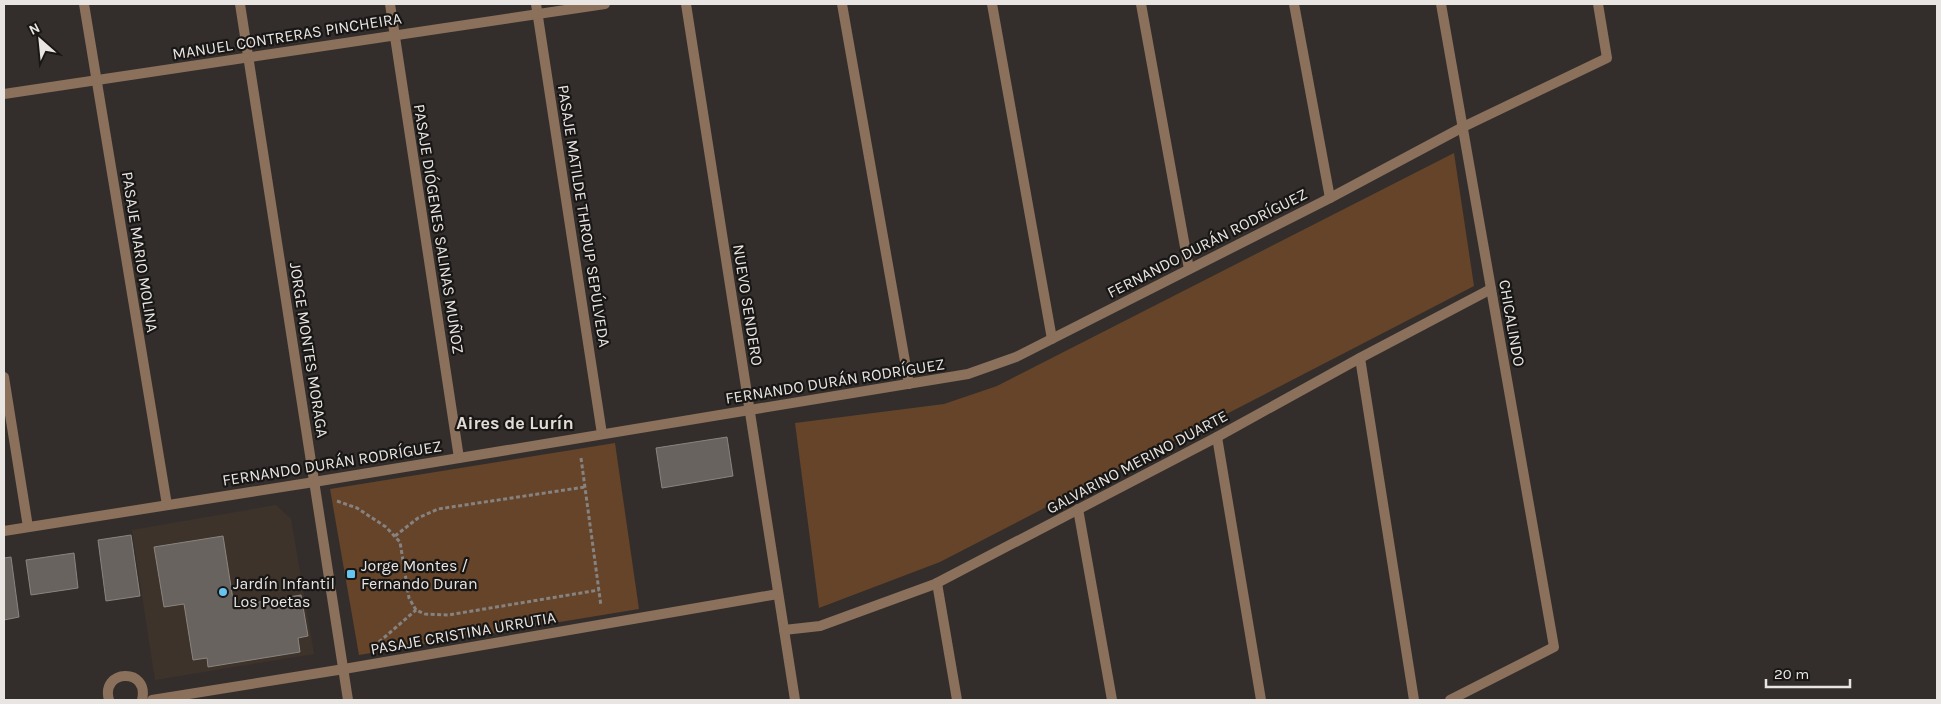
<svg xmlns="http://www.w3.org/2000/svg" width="1941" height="704" viewBox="0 0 1941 704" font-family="Karla,sans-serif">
  <rect width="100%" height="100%" fill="#332e2b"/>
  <!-- built -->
  <path fill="#3d332b" d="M 276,505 L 291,519 L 314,654 L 155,680 L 132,530 Z"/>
  <!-- green -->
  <g fill="#654429">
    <path d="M 1454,153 L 1474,286 L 940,562 L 819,608 L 795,423 L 944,404 L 997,386 Z"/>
    <path d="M 615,443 L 639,609 L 359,655 L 330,489 Z"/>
  </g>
  <!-- building -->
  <g fill="#69635f" stroke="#898480">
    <path d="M 727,437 L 733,476 L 662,488 L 656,448 Z"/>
    <path d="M 131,535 L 140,596 L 106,601 L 98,540 Z"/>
    <path d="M 223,536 L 234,606 L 301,595 L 308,636 L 298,638 L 300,652 L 208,667 L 207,658 L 193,660 L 184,604 L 164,607 L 154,547 Z"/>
    <path d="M 74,553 L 78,588 L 31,595 L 26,560 Z"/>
    <path d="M 11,557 L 19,617 L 4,620 L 4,558 Z"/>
  </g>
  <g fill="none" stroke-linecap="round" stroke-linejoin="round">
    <!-- path -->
    <g stroke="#868280" stroke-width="3" stroke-dasharray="4 2.5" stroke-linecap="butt">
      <path d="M 581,458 L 601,606"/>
      <path d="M 337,501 L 357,508 L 386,527 L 400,542 L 409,598 L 416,610 L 425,614 L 448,615 L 599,590"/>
      <path d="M 395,536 L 418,518 L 438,509 L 585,487"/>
      <path d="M 379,642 L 416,610"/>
    </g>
    <!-- minor -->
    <g stroke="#8b705c" stroke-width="10">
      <path d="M 84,4 L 167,505"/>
      <path d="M 240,4 L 348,700"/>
      <path d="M 390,4 L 459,458"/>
      <path d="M 536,4 L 602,434"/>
      <path d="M 686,4 L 795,700"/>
      <path d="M 842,4 L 909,384"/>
      <path d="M 992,4 L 1052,339"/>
      <path d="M 1141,4 L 1189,269"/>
      <path d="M 1294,4 L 1330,198"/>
      <path d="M 1441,4 L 1554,647 L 1450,700"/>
      <path d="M 4,94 L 605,4"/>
      <path d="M 1360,358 L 1414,700"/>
      <path d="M 4,377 L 28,527"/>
      <path d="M 1217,437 L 1261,700"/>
      <path d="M 1078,509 L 1112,700"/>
      <path d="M 4,531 L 314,482 L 968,374 L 1016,357 L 1330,198 L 1463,127 L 1607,58 L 1598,4"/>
      <path d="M 937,583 L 957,700"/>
      <path d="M 784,630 L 820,626 L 935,584 L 1217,437 L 1360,358 L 1491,289"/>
      <path d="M 109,700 C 100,669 150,667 142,700"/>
      <path d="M 152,700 L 344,669 L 778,594"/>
    </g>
  </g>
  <!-- markers -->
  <g fill="#67c4ef" stroke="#191715" stroke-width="2">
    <rect x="346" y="569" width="10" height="10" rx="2.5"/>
    <circle cx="223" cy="592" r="5"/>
  </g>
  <g text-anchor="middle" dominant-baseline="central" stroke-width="4.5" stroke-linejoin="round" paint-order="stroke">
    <!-- street labels -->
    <g font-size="16" fill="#e8e5e3" stroke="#191715">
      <text transform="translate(287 36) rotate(-9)">MANUEL CONTRERAS PINCHEIRA</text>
      <text transform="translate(584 216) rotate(81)">PASAJE MATILDE THROUP SEPÚLVEDA</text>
      <text transform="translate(439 229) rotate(81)">PASAJE DIÓGENES SALINAS MUÑOZ</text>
      <text transform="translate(1207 243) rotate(-27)">FERNANDO DURÁN RODRÍGUEZ</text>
      <text transform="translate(140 252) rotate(81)">PASAJE MARIO MOLINA</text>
      <text transform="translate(748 305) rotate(81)">NUEVO SENDERO</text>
      <text transform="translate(1512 323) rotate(80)">CHICALINDO</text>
      <text transform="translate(309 350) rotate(81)">JORGE MONTES MORAGA</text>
      <text transform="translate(835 381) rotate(-9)">FERNANDO DURÁN RODRÍGUEZ</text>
      <text transform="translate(1137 462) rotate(-28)">GALVARINO MERINO DUARTE</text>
      <text transform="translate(332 463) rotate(-9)">FERNANDO DURÁN RODRÍGUEZ</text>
      <text transform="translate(463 633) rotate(-10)">PASAJE CRISTINA URRUTIA</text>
    </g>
    <!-- poi labels -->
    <g font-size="16" fill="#e8e5e3" stroke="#191715" text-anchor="start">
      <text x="361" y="565">Jorge Montes /<tspan x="361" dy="18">Fernando Duran</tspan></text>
      <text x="233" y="583">Jardín Infantil<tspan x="233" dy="18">Los Poetas</tspan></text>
    </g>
    <!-- neighbourhood labels -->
    <g font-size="18" font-weight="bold" fill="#e2dcd7" stroke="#191715">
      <text x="515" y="423">Aires de Lurín</text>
    </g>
  </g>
  <!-- border -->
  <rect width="1941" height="704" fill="none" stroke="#e8e5e3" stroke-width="10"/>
  <!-- north arrow -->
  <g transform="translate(40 40) rotate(333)" stroke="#191715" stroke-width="4" paint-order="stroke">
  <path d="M0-4L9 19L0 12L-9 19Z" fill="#e8e5e3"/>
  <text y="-8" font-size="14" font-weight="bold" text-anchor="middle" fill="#e8e5e3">N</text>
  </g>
  <!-- scale -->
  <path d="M1766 679v8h84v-8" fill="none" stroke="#e8e5e3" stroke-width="2.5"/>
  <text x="1774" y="679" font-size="15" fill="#e8e5e3" stroke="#191715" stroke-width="4" paint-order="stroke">20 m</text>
</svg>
